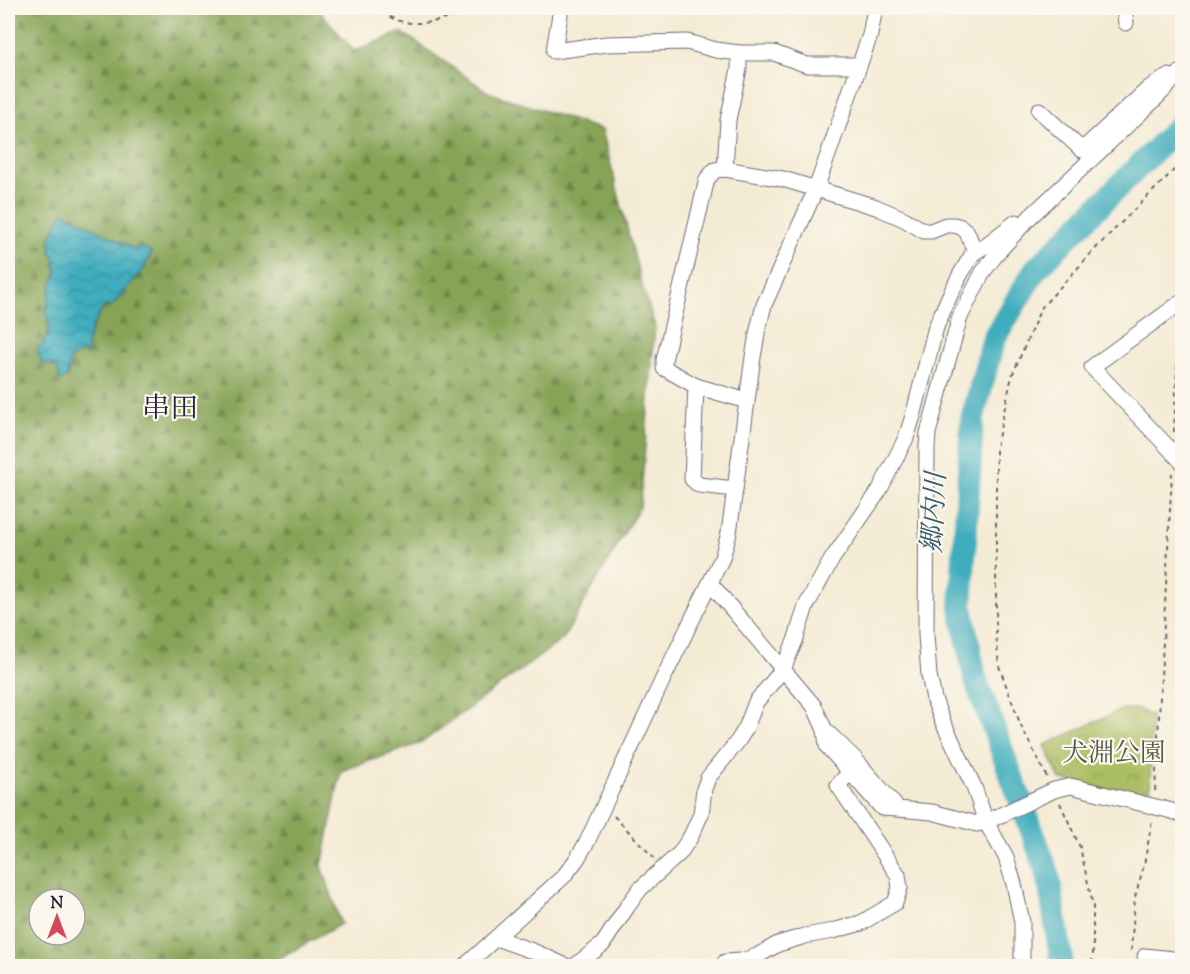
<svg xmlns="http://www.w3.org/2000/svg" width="1190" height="974" viewBox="0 0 1190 974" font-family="'Sorts Mill Goudy','Noto Serif JP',serif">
  <defs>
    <pattern id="forest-firs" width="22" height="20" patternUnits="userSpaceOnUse" patternTransform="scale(1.5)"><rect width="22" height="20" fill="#87a457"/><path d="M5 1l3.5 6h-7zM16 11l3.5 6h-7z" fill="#6e8549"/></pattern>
    <pattern id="park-crowns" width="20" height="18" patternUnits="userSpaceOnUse" patternTransform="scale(1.5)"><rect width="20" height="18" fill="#aabd61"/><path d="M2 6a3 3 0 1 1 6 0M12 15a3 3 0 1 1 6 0" fill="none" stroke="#92a255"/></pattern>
    <pattern id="water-waves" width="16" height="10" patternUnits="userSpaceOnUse" patternTransform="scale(1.5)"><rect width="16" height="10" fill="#40adbe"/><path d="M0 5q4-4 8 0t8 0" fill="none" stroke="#358c9c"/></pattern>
  </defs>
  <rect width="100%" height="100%" fill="#fbf7ec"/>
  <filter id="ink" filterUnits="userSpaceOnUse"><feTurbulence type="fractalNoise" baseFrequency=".0167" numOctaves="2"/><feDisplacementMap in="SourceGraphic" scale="12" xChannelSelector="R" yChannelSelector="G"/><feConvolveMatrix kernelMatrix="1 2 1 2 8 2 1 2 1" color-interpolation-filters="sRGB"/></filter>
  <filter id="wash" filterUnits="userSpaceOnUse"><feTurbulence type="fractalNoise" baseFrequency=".008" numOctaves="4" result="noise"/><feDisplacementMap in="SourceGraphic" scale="24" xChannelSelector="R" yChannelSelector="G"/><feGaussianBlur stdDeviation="1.35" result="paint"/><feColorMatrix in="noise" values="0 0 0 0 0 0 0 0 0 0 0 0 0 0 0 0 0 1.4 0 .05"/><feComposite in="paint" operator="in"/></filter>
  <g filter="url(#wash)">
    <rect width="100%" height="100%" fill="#f4ebd4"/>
    <!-- forest -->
    <g fill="url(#forest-firs)" stroke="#546349" stroke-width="1.5" fill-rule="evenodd">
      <path d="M 8,8 L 317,8 L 354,51 L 402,32 L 488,92 L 602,130 L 640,279 L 655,326 L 640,506 L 563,639 L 421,743 L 341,771 L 322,866 L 341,924 L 266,966 L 8,966 ZM 137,250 L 126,290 L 114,304 L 103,308 L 92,327 L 87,342 L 87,354 L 79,353 L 70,360 L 67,378 L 57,368 L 49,364 L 37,349 L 44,343 L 49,331 L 47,311 L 50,289 L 57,273 L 54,256 ZM 39,899 L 75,899 L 75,935 L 39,935 Z"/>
      <path d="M 780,958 L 865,964 L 866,966 L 748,966 Z"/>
    </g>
    <!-- park -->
    <path fill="url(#park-crowns)" stroke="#66704e" stroke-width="1.5" d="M 1123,709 L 1138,709 L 1151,716 L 1150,801 L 1060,779 L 1045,745 Z"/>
    <!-- water -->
    <path fill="url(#water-waves)" stroke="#31687c" stroke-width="1.5" d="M 63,212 L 136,250 L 139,246 L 152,252 L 145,267 L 114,304 L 103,308 L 92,327 L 87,342 L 87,354 L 79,353 L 70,360 L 67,378 L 60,380 L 57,368 L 49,364 L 42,364 L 37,349 L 44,343 L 49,331 L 47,311 L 50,289 L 57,272 L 54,256 L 51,253 L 50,239 Z"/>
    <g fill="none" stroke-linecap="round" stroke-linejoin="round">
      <!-- river -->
      <path stroke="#40adbe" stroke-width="24" d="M 1059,966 L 1061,957 L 1048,874 L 975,678 L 961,607 L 972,420 L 994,338 L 1035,270 L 1182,123"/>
    </g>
  </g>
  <g filter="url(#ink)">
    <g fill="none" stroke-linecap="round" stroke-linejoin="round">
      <defs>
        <g id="street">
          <path d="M 561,8 L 554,51 L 607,44 L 687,42 L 716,50 L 739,53 L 739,69 L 728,120 L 725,169"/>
          <path d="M 1124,8 L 1126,23"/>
          <path d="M 739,53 L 774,53 L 807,65 L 859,65"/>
          <path d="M 1039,110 L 1082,150 L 1149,88 L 1169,76"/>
          <path d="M 1180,303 L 1092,367 L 1182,462"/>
          <path d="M 696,386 L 747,401"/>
          <path d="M 735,489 L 699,485 L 692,479 L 696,386 L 664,368 L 664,360 L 707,179 L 715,170 L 725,169 L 783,179 L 876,207 L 904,219 L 924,231 L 931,231 L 946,225 L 954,225 L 961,227 L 967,232 L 975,252"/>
          <path d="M 710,583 L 814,706 L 825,730 L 855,759 L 898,809 L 932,812 L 977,824 L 986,822 L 1054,790 L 1071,786 L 1168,810 L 1182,814"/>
          <path d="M 825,730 L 827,746 L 882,808 L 898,809"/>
          <path d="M 496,938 L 535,952 L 566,966"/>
          <path d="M 1145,956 L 1182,960"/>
          <path d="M 725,962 L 741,961 L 757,956 L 778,944 L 805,936 L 833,931 L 861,923 L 895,903 L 900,888 L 898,875 L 838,785 L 850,772"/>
          <path d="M 465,966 L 564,876 L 577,859 L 587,842 L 663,679 L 722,558 L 729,533 L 753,357 L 758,329 L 764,305 L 816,189 L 870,35 L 875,8"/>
          <path d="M 575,966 L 603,944 L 627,907 L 640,889 L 680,853 L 691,836 L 701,814 L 704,789 L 708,778 L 738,741 L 746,728 L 756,702 L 783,669 L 795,641 L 806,606 L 832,559 L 879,491 L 906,438 L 913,416 L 936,327 L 949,297 L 960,275 L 973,253 L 985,246 L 1016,222"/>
          <path d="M 1022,966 L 1022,922 L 1014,884 L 1006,857 L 986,822 L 974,787 L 941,718 L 934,699 L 929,675 L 926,635 L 927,447 L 928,433 L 960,317 L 983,272 L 998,252 L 1030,217 L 1153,101 L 1182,71"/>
        </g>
      </defs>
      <!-- street casing -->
      <use href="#street" stroke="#6c6871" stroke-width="17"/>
      <!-- path -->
      <g stroke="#6c6871" stroke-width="2" stroke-dasharray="4.5 4.5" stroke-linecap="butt">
        <path d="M 374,8 C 383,13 393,20 404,22 C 429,27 462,14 487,8"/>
        <path d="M 1181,291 L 1182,258"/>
        <path d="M 1174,432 L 1179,320"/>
        <path d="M 1047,777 L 1021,726 L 999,666 L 996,634 L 996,447 L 1012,376 L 1041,308 L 1097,247 L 1182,162"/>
        <path d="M 1155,791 L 1172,473"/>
        <path d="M 1060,803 L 1080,847 L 1093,906 L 1093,955 L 1091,966"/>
        <path d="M 614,816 L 654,858"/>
        <path d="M 1131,951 L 1135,897 L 1144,865 L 1152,821"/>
        <path d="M 1130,966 L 1131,960"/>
      </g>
      <!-- street -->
      <use href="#street" stroke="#fff" stroke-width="15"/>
    </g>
  </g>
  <g text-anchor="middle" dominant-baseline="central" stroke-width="4.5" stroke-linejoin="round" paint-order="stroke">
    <!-- park labels -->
    <g font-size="26" fill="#525848" stroke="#fbf7ec">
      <text x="1114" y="754">犬淵公園</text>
    </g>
    <!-- water labels -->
    <g font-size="27" font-style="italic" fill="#2e5a6f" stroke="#fbf7ec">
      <text transform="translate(936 513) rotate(-87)">郷内川</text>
    </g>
    <!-- quarter labels -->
    <g font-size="28" fill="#22223b" stroke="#fbf7ec">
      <text x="170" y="410">串田</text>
    </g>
  </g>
  <!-- margin -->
  <rect width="1190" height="974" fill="none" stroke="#fbf7ec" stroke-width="30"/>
  <!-- north arrow -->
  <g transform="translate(57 917)"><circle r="28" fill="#fbf7ec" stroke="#a4a2a5" stroke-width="1.5"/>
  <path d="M0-4.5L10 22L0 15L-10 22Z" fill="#d1495b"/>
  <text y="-9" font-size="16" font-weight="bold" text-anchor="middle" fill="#22223b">N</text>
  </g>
</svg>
